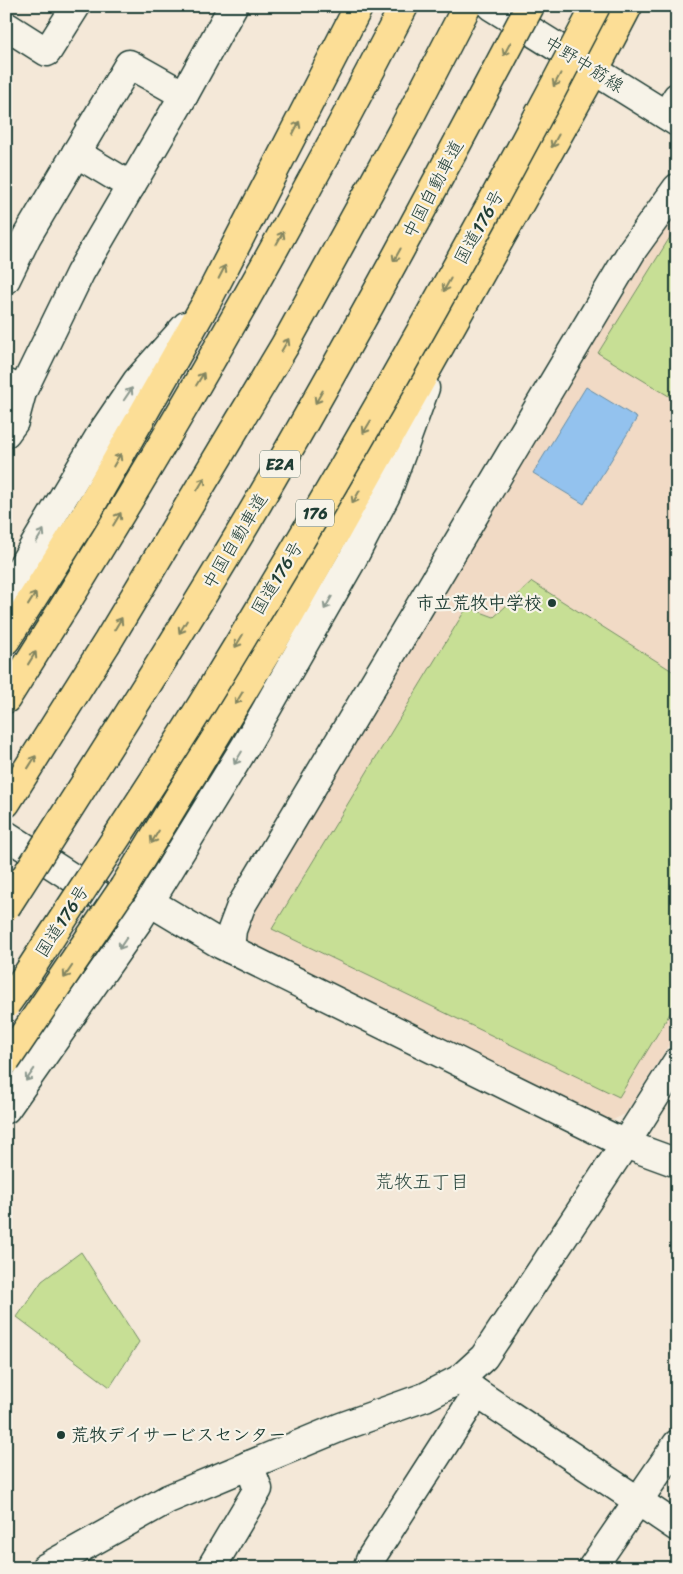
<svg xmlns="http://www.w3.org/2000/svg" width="683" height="1574" viewBox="0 0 683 1574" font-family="Sriracha,'Klee One',sans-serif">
  <rect width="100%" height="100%" fill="#f4e8d8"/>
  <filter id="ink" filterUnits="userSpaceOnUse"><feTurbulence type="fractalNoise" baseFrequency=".02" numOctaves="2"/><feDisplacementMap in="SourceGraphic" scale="10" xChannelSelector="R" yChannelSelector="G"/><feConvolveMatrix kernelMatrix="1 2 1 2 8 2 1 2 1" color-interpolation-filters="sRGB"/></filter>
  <g filter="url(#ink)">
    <!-- built -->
    <path fill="#f1dac5" d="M 677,203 L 677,1032 L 625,1114 L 607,1123 L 239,945 L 248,899 Z"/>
    <!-- green -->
    <g fill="#c7df95" stroke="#738e64">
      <path d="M 677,226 L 677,401 L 598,353 Z"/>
      <path d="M 532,582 L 677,674 L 677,1002 L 619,1097 L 272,929 L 467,607 L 494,617 Z"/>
      <path d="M 81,1252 L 139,1342 L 110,1387 L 17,1317 L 42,1281 Z"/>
    </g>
    <!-- water -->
    <path fill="#93c2ee" stroke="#658da4" d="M 586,387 L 637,418 L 584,504 L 533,473 Z"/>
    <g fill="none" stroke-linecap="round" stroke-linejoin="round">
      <defs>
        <g id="street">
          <path d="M 6,26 L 47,52 L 76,6"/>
          <path d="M 666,115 L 677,97"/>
          <path d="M 76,153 L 131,186"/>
          <path d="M 6,279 L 27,236 L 129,64 L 184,95"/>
          <path d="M 22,392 L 80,273 L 184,95 L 233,6"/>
          <path d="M 6,433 L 14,422 L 22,392 L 8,384"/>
          <path d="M 6,593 L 101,434 L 137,381 L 186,326"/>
          <path d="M 6,835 L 133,917"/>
          <path d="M 150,902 L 220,944 L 625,1144"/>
          <path d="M 230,949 L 232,930 L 241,906 L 633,249 L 677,188"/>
          <path d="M 6,1109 L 138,921 L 246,745 L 352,560 L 387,493 L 425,388"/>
          <path d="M 460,1379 L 477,1393 L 677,1527"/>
          <path d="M 211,1568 L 258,1489 L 249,1465"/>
          <path d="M 367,1568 L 371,1558 L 477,1393"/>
          <path d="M 592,1568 L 677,1444"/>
        </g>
        <g id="secondary">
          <path d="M 491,6 L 677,122"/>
          <path d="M 625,1144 L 677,1163"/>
          <path d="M 45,1568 L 168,1499 L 341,1427 L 425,1397 L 460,1379 L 484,1357 L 625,1144 L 677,1062"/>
        </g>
        <g id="highway">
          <path d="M 6,640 L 88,511 L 205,305 L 359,6"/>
          <path d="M 6,699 C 149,474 282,243 404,6"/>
          <path d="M 6,803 L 108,641 L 285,345 L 405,126 L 467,6"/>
          <path d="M 124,887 L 291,612 L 594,71 L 628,6"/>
        </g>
      </defs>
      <!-- street casing -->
      <use href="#street" stroke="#1f3d34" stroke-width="31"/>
      <!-- secondary casing -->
      <use href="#secondary" stroke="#1f3d34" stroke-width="31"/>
      <!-- highway casing -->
      <use href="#highway" stroke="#1f3d34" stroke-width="31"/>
      <!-- street -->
      <use href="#street" stroke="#f7f3e8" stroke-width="28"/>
      <!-- secondary -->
      <use href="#secondary" stroke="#f7f3e8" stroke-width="28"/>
      <!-- highway -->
      <use href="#highway" stroke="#fcde96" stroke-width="28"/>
      <defs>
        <g id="highway-bridge">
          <path d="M 6,907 C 87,781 168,654 245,525 C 345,355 438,181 530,6"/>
          <path d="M 6,1004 L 26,976 C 85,884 147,794 204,701 C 343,474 474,242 596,6"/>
          <path d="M 6,1061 L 124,887"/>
        </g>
      </defs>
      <!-- highway-bridge casing -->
      <use href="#highway-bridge" stroke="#1f3d34" stroke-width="31" stroke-linecap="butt"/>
      <!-- highway-bridge -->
      <use href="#highway-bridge" stroke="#fcde96" stroke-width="28"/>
    </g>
    <!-- one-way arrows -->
    <defs><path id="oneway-shaft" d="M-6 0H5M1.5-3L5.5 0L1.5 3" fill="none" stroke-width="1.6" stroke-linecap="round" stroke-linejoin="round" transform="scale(1.25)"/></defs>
    <g stroke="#828560">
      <use href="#oneway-shaft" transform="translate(507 49) rotate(118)"/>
      <use href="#oneway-shaft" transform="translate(557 80) rotate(118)"/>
      <use href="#oneway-shaft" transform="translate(296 128) rotate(-63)"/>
      <use href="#oneway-shaft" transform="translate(555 141) rotate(119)"/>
      <use href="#oneway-shaft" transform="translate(280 238) rotate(-61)"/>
      <use href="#oneway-shaft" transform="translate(397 255) rotate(119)"/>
      <use href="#oneway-shaft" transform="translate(222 272) rotate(-63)"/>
      <use href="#oneway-shaft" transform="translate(447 285) rotate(119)"/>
      <use href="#oneway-shaft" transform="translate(285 345) rotate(-60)"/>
      <use href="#oneway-shaft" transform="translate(200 379) rotate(-59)"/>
      <use href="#oneway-shaft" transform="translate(319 397) rotate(120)"/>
      <use href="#oneway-shaft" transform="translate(367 427) rotate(121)"/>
      <use href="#oneway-shaft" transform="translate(117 460) rotate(-60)"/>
      <use href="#oneway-shaft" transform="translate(201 484) rotate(-59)"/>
      <use href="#oneway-shaft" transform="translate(356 497) rotate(119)"/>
      <use href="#oneway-shaft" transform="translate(117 519) rotate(-59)"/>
      <use href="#oneway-shaft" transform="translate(32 599) rotate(-58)"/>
      <use href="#oneway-shaft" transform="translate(118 624) rotate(-59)"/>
      <use href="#oneway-shaft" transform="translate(183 627) rotate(121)"/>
      <use href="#oneway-shaft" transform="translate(239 641) rotate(121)"/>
      <use href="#oneway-shaft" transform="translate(32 658) rotate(-58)"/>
      <use href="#oneway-shaft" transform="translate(239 698) rotate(121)"/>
      <use href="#oneway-shaft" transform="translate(32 762) rotate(-58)"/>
      <use href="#oneway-shaft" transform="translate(155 837) rotate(121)"/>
      <use href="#oneway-shaft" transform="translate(68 972) rotate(124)"/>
    </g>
    <g stroke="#8b988e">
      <use href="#oneway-shaft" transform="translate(128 394) rotate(-56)"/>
      <use href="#oneway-shaft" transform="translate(40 536) rotate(-59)"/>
      <use href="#oneway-shaft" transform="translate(328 603) rotate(120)"/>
      <use href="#oneway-shaft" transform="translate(238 758) rotate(121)"/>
      <use href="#oneway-shaft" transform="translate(123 943) rotate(124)"/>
      <use href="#oneway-shaft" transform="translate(30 1075) rotate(125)"/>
    </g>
  </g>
  <!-- markers -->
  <g fill="#1f3d34" stroke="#f7f3e8" stroke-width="2">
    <circle cx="552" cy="603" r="5"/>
    <circle cx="61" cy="1435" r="5"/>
  </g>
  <g text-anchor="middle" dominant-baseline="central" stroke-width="4.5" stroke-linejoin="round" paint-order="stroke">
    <!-- shield labels -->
    <g fill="#f7f3e8" stroke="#60746a" stroke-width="1">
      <rect x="260" y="450.5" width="40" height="27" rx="4"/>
      <rect x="296" y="499.5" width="38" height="27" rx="4"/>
    </g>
    <g font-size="16" font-weight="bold" fill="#1f3d34">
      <text x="280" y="464">E2A</text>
      <text x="315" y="513">176</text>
    </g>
    <!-- street labels -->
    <g font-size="18" fill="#1f3d34" stroke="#f7f3e8">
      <text transform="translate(584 64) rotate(32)">中野中筋線</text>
      <text transform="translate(433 189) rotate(-62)">中国自動車道</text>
      <text transform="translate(479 227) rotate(-61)">国道176号</text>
      <text transform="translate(235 541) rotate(-59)">中国自動車道</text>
      <text transform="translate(277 578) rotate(-59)">国道176号</text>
      <text transform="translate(62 921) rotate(-57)">国道176号</text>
    </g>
    <!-- poi labels -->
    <g font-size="18" font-weight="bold" fill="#1f3d34" stroke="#f7f3e8" text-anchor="end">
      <text x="542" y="603">市立荒牧中学校</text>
      <text x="71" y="1435" text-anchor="start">荒牧デイサービスセンター</text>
    </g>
    <!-- neighbourhood labels -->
    <g font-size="19" fill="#1f3d34" stroke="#f7f3e8">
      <text x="422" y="1181">荒牧五丁目</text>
    </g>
  </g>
  <!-- margin -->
  <rect width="683" height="1574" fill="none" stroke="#f7f3e8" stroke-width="25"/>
  <rect x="12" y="12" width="658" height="1549" fill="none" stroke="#1f3d34" stroke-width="2" filter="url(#ink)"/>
</svg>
